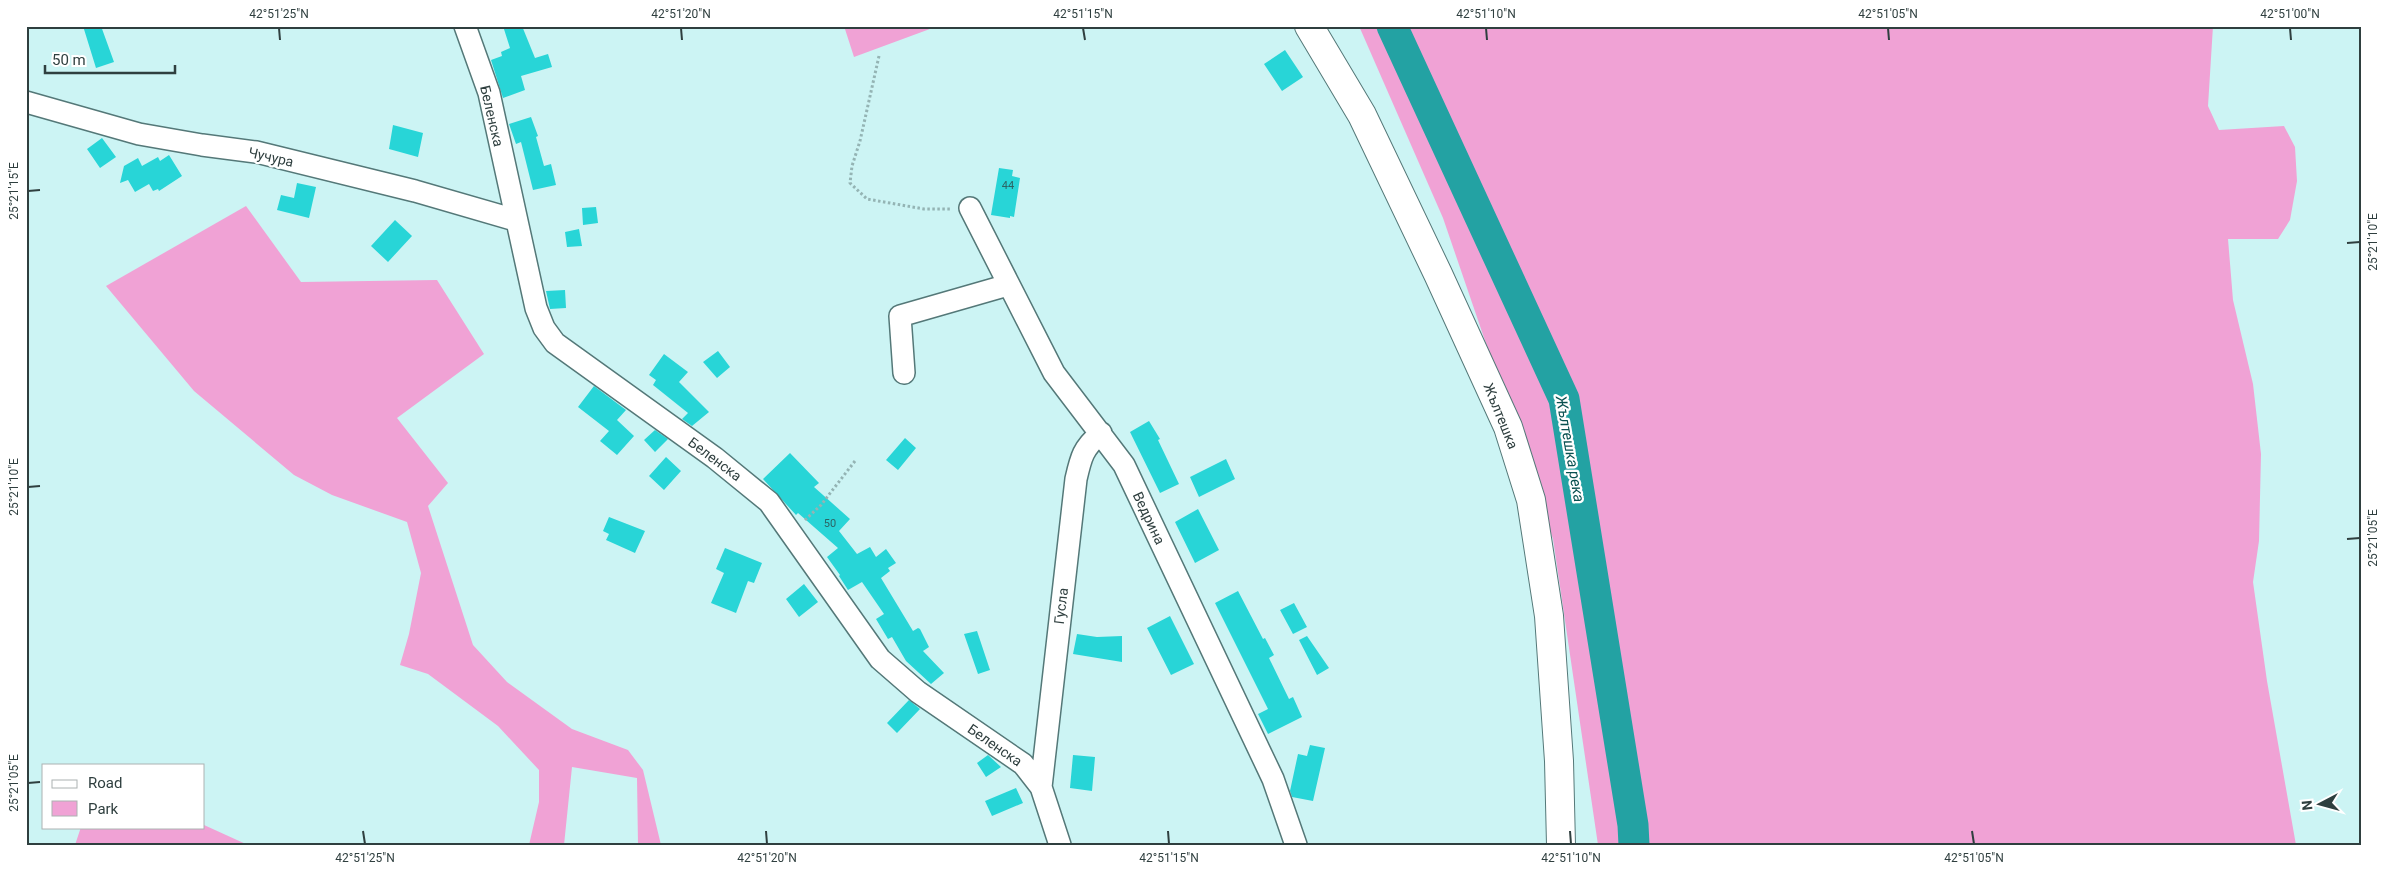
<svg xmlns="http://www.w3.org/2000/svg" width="2387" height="871" font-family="Roboto,sans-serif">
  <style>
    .green { fill: #f0a2d5 }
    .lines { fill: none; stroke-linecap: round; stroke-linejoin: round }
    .river { stroke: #23a2a3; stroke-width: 31 }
    .building { fill: #28d5d7 }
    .minor-casing { stroke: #547878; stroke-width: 24 }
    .major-casing { stroke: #547878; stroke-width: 30 }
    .path { stroke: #94b4b4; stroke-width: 3; stroke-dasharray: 2.5 2.5; stroke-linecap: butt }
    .minor { stroke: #fff; stroke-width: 21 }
    .major { stroke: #fff; stroke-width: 28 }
    .ticks { fill: none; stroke: #2f3f3f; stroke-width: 2 }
    .labels { text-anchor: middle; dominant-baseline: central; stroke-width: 4.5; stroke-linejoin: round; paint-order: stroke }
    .number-label { font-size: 11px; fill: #2d6465 }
    .street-label { font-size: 14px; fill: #2f3f3f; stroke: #fff }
    .water-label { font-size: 15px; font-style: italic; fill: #085050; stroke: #fff }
    .neatline { fill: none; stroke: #2f3f3f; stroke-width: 2 }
    .ticks-label { font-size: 12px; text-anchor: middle; fill: #2f3f3f }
  </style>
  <rect width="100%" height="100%" fill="#ccf4f4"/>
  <path class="green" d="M844,26h94l-84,31z
    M1359,26h854l-5,80 11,24 65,-4 11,21 2,34 -7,39 -12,19h-50l5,61 20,84 8,70 -2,87 -6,41 14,99 29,164h-698l-45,-306 -110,-321z
    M246,206l55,76 136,-2 47,74 -87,64 51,65 -20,23 45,139 34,37 65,47 56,21 15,20 18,75h-23l-1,-67 -65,-11 -8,78h-35l10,-43v-32l-41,-44 -70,-52 -28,-9 9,-31 12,-61 -14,-51 -75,-27 -38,-20 -100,-84 -88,-105z
    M204,825l44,20h-173l6,-18h123z"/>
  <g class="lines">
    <path class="river" d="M1392,26l172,373 69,426 1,20"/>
  </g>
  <path class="building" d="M83,26h18l13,36 -18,6z
    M503,26h19l13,32 13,-4 4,13 -31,9 4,14 -22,8 -12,-38 11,-4 -1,-4 9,-4z
    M1285,50l18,27 -21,14 -18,-27z
    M531,117l7,19 -2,1 8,29 7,-2 5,21 -23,5 -12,-48 -5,2 -7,-20z
    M393,125l30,8 -5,24 -29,-8z
    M102,138l14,19 -16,11 -13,-19z
    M169,155l13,21 -23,15 -1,-2 -5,2 -4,-7 -14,8 -7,-12 -8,3 4,-17 14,-8 4,8 16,-9 2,4z
    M999,168l14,2 -1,6 8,2 -6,39 -4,-1v2l-19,-3z
    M297,183l19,4 -7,31 -32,-8 4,-15 13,3z
    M596,207l2,16 -15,2 -1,-17z
    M395,220l17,16 -24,26 -17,-16z
    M579,229l3,17 -15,1 -2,-15z
    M565,290l1,18 -16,1 -4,-18z
    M718,351l12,16 -13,11 -14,-16z
    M664,354l24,18 -9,10 30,30 -17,14 -10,-7 6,-6 -35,-28 3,-5 -7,-5z
    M594,386l32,24 -9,10 17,16 -17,19 -17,-14 9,-10 -31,-24z
    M1149,421l11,18 -2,1 21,44 -19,9 -30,-61z
    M655,430l13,9 -13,13 -11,-12z
    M905,438l11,10 -18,22 -12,-10z
    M790,453l29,30 -5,4 36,32 -11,12 18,23 13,-7 6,10 10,-8 10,14 -8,5 2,3 -9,7 32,53 5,-3 2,1 9,18 -6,4 21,22 -13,11 -25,-23 -14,-24 -4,2 -12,-20 8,-5 -22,-32 -14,8 -9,-14 1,-1 -13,-18 11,-9 -40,-35 -2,2 -33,-36z
    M666,457l15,14 -17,19 -15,-14z
    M1226,459l9,20 -36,18 -9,-20z
    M1198,509l21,41 -24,13 -20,-41z
    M609,517l36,14 -10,22 -29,-13 3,-6 -6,-3z
    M725,548l37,15 -8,20 -6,-2 -12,32 -25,-10 13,-30 -8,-4z
    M804,584l14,18 -19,15 -13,-18z
    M1238,591l25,48 2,-1 9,17 -5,3 20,41 4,-2 9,20 -34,17 -10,-20 10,-5 -53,-106z
    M1294,603l13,24 -14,7 -13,-24z
    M1170,616l24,48 -23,11 -24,-47z
    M977,631l13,39 -12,4 -14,-40z
    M1077,634l20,3 25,-1v26l-49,-8z
    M1307,636l22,32 -12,7 -18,-35z
    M909,700l11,9 -23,24 -10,-10z
    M1310,745l15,3 -12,53 -21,-4 -2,-6 8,-37 9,2z
    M988,755l13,12 -15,10 -9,-14z
    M1073,755l22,2 -3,34 -22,-3z
    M1016,788l7,15 -31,13 -7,-15z"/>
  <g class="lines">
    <g class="minor-casing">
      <path id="minor" d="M465,26l24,67 47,215 8,20 11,15 160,115 54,44 111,157 38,33 105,72 18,23 19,58
        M26,102l113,32 63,11 54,7 159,39 100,29
        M970,208l84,165 70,92 149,314 23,66
        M904,373l-4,-57 108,-31
        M1041,787l35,-308c5,-22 7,-31 25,-46"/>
    </g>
    <g class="major-casing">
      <path id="major" d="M1309,26l53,89 76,159 70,153 23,73 18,116 10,145 2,84"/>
    </g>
    <path class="path" d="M879,56l-19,85 -8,25 -2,17 17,16 57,10h28
      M805,520l16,-15 34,-44"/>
    <use href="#minor" class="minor"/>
    <use href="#major" class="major"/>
  </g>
  <path class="ticks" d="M279,28l1,12M681,28l1,12M1083,28l2,12M1486,28l1,12M1888,28l1,12M2290,28l1,12M28,191l12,-1M2347,243l13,-1M28,487l12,-1M2347,539l13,-1M28,783l12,-1M363,831l2,13M766,831l1,13M1168,831l1,13M1570,831l1,13M1972,831l2,13"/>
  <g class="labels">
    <g class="number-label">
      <text x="1008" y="185">44</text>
      <text x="830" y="523">50</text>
    </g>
    <g class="street-label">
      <text transform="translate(492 116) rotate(77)">Беленска</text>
      <text transform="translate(271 157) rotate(13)">Чучура</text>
      <text transform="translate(1501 416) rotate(68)">Жълтешка</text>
      <text transform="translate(715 459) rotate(37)">Беленска</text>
      <text transform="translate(1149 518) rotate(65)">Ведрина</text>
      <text transform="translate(1061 606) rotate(-83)">Гусла</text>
      <text transform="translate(995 745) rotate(35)">Беленска</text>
    </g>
    <g class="water-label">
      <text transform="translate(1570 449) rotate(80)">Жълтешка река</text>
    </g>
  </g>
  <rect width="2387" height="871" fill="none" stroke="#ffffff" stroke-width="55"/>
  <rect x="42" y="764" width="162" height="65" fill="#ffffff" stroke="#acb2b2"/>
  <rect x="52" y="780" width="25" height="8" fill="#ffffff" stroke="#acb2b2"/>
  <text x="88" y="788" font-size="15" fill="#2f3f3f">Road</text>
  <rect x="52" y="801" width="25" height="15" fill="#f0a2d5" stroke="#acb2b2"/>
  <text x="88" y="814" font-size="15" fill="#2f3f3f">Park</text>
  <g transform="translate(2320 804) rotate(264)" stroke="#ffffff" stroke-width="4" paint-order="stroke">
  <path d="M0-4L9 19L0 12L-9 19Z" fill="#2f3f3f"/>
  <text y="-8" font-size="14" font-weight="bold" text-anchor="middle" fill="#2f3f3f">N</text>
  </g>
  <path d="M45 65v8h130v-8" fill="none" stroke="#2f3f3f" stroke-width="2.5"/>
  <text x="52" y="65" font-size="15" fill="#2f3f3f" stroke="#ffffff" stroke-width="4" paint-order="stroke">50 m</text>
  <rect x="28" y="28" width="2332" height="816" class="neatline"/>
  <g class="ticks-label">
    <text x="279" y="18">42°51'25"N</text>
    <text x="681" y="18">42°51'20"N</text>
    <text x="1083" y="18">42°51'15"N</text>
    <text x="1486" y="18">42°51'10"N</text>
    <text x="1888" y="18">42°51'05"N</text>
    <text x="2290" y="18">42°51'00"N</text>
    <text transform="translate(14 191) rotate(-90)" y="4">25°21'15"E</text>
    <text transform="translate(2373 242) rotate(-90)" y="4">25°21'10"E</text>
    <text transform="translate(14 487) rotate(-90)" y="4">25°21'10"E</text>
    <text transform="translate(2373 538) rotate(-90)" y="4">25°21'05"E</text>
    <text transform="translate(14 783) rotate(-90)" y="4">25°21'05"E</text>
    <text x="365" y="862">42°51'25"N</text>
    <text x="767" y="862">42°51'20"N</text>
    <text x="1169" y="862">42°51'15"N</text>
    <text x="1571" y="862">42°51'10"N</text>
    <text x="1974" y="862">42°51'05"N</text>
  </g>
</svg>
